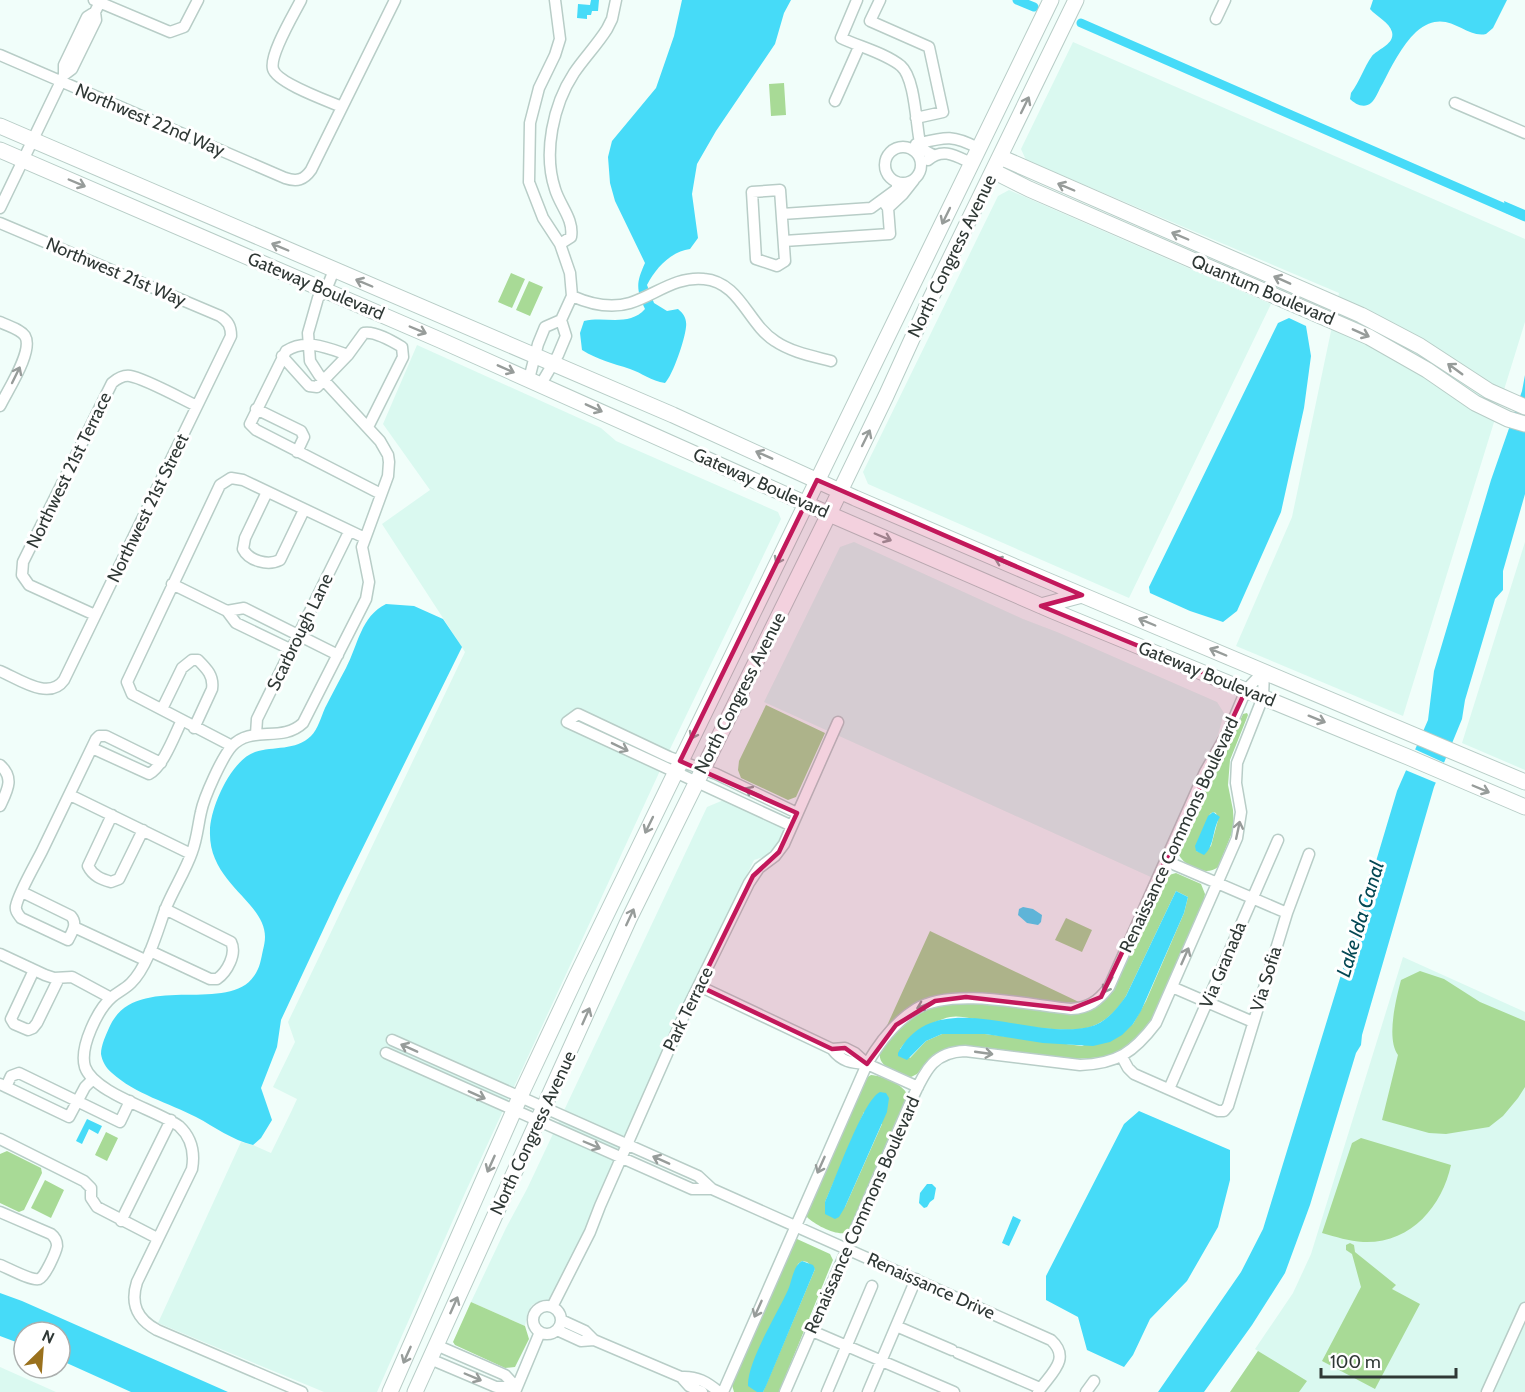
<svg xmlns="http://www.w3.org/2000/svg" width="1525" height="1392" font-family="Cabin,sans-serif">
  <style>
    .built { fill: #daf9f0 }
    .green { fill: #a8da96; fill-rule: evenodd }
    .water { fill: #46dbf8 }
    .pier { fill: #f1fefa }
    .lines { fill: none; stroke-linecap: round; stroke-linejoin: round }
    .canal { stroke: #46dbf8; stroke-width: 9 }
    .street-casing { stroke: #b8cdc7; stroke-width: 13 }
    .secondary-casing { stroke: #b8cdc7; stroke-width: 17 }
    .street { stroke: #fff; stroke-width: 10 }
    .secondary { stroke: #fff; stroke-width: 15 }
    .oneway { stroke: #979c9a }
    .marked { fill: #c2185b; fill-opacity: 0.2; stroke: #c2185b; stroke-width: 4.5; stroke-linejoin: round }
    .labels { text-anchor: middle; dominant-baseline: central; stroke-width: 6; stroke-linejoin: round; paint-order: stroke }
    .street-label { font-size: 18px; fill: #2f3835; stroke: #fff }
    .water-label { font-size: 20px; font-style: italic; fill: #044854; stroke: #fff }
  </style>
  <rect width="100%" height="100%" fill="#f1fefa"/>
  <path class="built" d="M1073,42l452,197v83l-122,394 -167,-70 56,-129 47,-224 -313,-133 -5,-11z
    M1009,190l262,114 -142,294 -261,-114 -5,-12 135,-276z
    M417,345l184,83 15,13 162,71 3,7 -111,230 -205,444 -88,199h-53l-166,-69 83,-181 12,3 18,8 21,-43 5,-11 -24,-12 22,-45 -7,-20 177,-370 -83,-128 48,-34 -47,-66z
    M854,542l169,77 34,13 160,70 7,11 -6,22 -65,143 -389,-176 76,-155z
    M1525,542v228l-63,-27z
    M726,799l61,28 -9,19 -12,10 -12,4 -98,207 -59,132 -10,29 -36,72 -11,1 -8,4 -4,7 -3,14 -54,-24 35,-74 21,-39 180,-382z
    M1403,957l122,55v380h-295l28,-41 -3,-2 38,-56 18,-39z
    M0,1367l56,25h-56z"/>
  <path class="green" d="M784,83l2,32 -15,1 -2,-32z
    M511,273l14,6 -13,29 -14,-6z
    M529,281l14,6 -13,29 -14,-6z
    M766,705l59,28 -29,64 -8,3 -47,-22 -3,-8 1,-9z
    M1247,713l1,2 -18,45 -2,25 5,25 1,18 -16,39c-13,11 -39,-3 -41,-18l35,-78 16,-23 15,-34zM1213,812l3,1 2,7 -7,26 -8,7 -7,-2 14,-37z
    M1176,873l25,11 4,10 -1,6 -55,125 -7,9 -18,15 -17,8 -33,2 -102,-13h-18l-21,9 -16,19 -6,3c-12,-3 -37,-11 -30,-27 11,-14 23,-30 40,-38 36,-18 113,-2 155,2l10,-2 14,-7 15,-17 48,-107 6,-6zM1176,891l12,6 -4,16 -38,88 -13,23 -51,22 -97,-12h-43l-16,7 -16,17 -10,-9c11,-15 32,-28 50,-32 10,-2 22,2 32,3 28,3 87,16 111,6 15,-6 25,-17 33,-30z
    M1066,918l26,12 -10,22 -27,-12z
    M930,931l151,72c-46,0 -119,-20 -160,-2 -14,7 -25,18 -36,29z
    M1420,971l24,8 36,23 45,19v66l-7,11 -15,18 -14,11 -43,7 -17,-1 -47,-13 16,-65c-12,-16 -2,-56 3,-75z
    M871,1075c12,1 35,10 37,22l-58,133 -4,5 -1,-2c-10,2 -30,-8 -38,-16l-1,1 -1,-3 61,-137zM864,1112l18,12 -37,83 -20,7v-12z
    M106,1132l12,6 -11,23 -12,-6z
    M1361,1138l90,27c-9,42 -41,79 -88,77 -14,-1 -27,-5 -41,-9l30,-90z
    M7,1151l34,17 1,5 -18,37 -5,2 -19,-9v-49z
    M45,1180l19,10 -13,28 -20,-10z
    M797,1239l33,15 3,6 -54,132h-16l52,-123 -8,-7 -5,-1 -4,3 -41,128h1h-24l-2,-7 63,-145z
    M1350,1243l4,2 1,7 41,33 -4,4 28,15 -45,85 -53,-28 39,-74 -9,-33 -6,-4v-5z
    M471,1302l54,24 4,13 -14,28 -10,1 -50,-23 -2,-3z
    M1258,1351l49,30 -8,11h-69z"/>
  <path class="water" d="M591,0h8l-1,11h-6l-1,4h-4v4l-10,-1 1,-14 12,1z
    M682,0h109l-7,13 -9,31 -59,87 -19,33 -5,30 6,44 -8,11c-20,3 -34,19 -43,36l7,18 13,8 11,-2c6,5 9,10 8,18 -1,12 -13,48 -21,56 -14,-2 -23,-10 -35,-14 -18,-6 -32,-9 -48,-19l-2,-17 4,-12c21,-5 45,6 61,-12 -9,-20 -9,-26 0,-46l-30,-62 -5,-18 -2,-26 4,-16 44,-53 18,-52z
    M1373,0h134l-14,28 -7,6c-22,5 -39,-29 -70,-2 -14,13 -25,35 -33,51 -4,6 -7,16 -12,20 -7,6 -16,1 -21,-4l1,-6c9,-12 13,-26 21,-37 6,-7 23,-12 20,-24 -2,-9 -16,-16 -22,-23z
    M1504,201l21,9v11l-19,-8z
    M1289,318l17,8 5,30 -7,52 -23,104 -44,99 -14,11 -33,-11 -40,-18 -1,-6 129,-264z
    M1525,375v119l-22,77v19l-8,9 -30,101 -3,19 -28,68 -72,248 -1,10 -5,8 -46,152 -25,68 -33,52 -48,67h-46l83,-120 22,-43 105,-342c-1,-8 0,-13 6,-19l23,-77 31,-71 6,-49 57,-191 31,-89z
    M386,604l28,2 29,13 19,28 -123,249 -58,124 -4,27 -16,41 11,32 -11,18 -8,7c-21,-5 -38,-18 -57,-28 -27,-14 -61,-23 -84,-44 -6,-5 -10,-12 -11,-19 0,-9 5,-19 8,-26 25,-59 118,-12 145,-52 6,-8 7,-17 9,-26 1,-4 2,-9 2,-13 0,-36 -57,-54 -55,-106 0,-23 21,-71 45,-79 18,-6 41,-1 56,-16 7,-7 10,-19 14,-28 7,-14 14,-27 21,-40 12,-23 15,-52 40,-64z
    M1213,812l7,5c-8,12 -5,29 -16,38l-8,-4 -1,-5 13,-30z
    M1176,891l12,6 -4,16 -43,98 -8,13 -11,11 -12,7 -17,4 -50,-3 -58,-9h-43l-16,7 -19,19 -9,-4v-3c37,-70 130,-12 191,-26 17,-4 28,-18 37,-31z
    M1023,907l10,2 9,6 -1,7 -3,3 -11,-2 -9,-8 1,-6z
    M880,1092l6,1 3,5 -2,14 -42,95 -6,10 -4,2 -10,-5v-12c10,-21 38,-102 55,-110z
    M1139,1111l91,39v30l-12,47 -31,54 -37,38 -17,36 -9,12 -37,-17 -9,-33 -32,-17v-24l78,-152z
    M87,1119l15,7 -4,8 -9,-5 -7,15 -6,-3z
    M927,1184h5l4,4 -2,11 -4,3 -3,5 -3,1 -5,-5 1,-10z
    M1013,1216l8,4 -12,26 -7,-3z
    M802,1261l11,4 2,4 -49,117 -3,6h-6l-9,-6c-1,-24 29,-72 40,-96 4,-9 5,-24 14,-29z
    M0,1293l22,8 206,91h-97l-71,-32v-28h-36v13l-24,-9z"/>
  <path class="pier" d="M1412,748l35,16 -8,20 -36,-15z"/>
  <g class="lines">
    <path class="canal" d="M1017,0l17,7
      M1081,23l444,194"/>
    <g class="street-casing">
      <path id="street" d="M94,0l76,32 14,-5 14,-27
        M301,0c-7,14 -32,55 -28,69 4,14 55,32 69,38
        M555,0l5,39 -5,16 -16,33 -9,35 -1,59 14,36 17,26
        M857,0l-16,38c19,9 44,15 60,28 14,12 15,58 19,77l4,7 9,5
        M880,0l-10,21 59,26 14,65 -27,6
        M1216,19l9,-19
        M0,55l285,123c12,4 19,2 26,-8l84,-170
        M64,75l8,-6 24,-49 -1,-8
        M835,101l24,-54
        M1455,103l70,30
        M916,144c29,-7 36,-10 62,4
        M885 165a18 18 0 1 1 36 0a18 18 0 1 1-36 0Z
        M928,160c15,-13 28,-4 43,3
        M780,190l5,71 -8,5 -21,-7 -4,-67z
        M0,208l64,-133v-10l23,-48 8,-5 6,-12
        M888,208l15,-14 11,-14
        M782,214l89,-6 26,-19v-7
        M0,223l220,93c8,5 11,10 11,20l-167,344c-15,21 -45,-1 -64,-9
        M784,241l106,-7 -2,-26 -5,-7
        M572,296c18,8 38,13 58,7 25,-8 46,-27 74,-24 36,3 44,45 71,62 16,11 37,15 56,20
        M0,322c8,4 20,7 25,14 9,15 -18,55 -25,70
        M348,355c-20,-7 -42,-17 -62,-4l-36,73 6,6 125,64
        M282,356l27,30 8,1 31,-32 16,-22c11,-2 28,8 38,14l1,10 -35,70
        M529,379l9,-35 7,-17 16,-7
        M541,384l17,-29 8,-19 -5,-16 11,-24 -2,-23 -10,-29 11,-7c3,-18 -11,-31 -16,-48 -12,-36 -2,-84 19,-116 10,-15 23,-28 33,-44l5,-10 4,-19
        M256,409l45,22 3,6 -7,15
        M267,492l-22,46 -2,11c6,12 25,17 37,11l24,-50
        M172,584l55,27 9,12 56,27
        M227,611l17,-3 94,47
        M95,615l-66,-30 -7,-10 1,-13 89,-179c6,-5 11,-8 18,-7 14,2 52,23 67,30
        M162,709l20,-41 10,-8h6c9,9 16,16 14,29l-18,39
        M256,734l1,-15 92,-187
        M232,746l-100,-52 -5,-12 93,-197 11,-7 12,2 122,58
        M92,748l57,26c14,-7 26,-40 33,-54
        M0,765c15,13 7,26 0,41
        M70,795l121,59
        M112,815l-24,51c5,10 13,13 23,16l8,-3 24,-49
        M792,826l-225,-104 11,-8 91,43 47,17 81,39
        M1166,861l121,52
        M22,892l49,24c7,8 1,16 -3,24l-47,-22c-3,-4 -6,-7 -5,-12 3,-14 19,-41 26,-55 18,-37 36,-74 54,-112l3,-3h7l55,27
        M74,927l71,33
        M150,951l60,28h7c10,-7 20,-25 14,-37l-66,-33
        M0,954l45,21 9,3 18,-1 39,21
        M34,970l-23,49 3,5 14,6 5,-2 4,-5 22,-45
        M699,986l133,63c10,13 19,14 35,15
        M1172,987l81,35
        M392,1040l306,136 14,13 339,151c21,19 -1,34 -13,52
        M832,1049l13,-1 10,5 12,11 51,23
        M386,1053l306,136h20
        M1122,1057l6,11 6,6 84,37h6l4,-5 59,-193 22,-59
        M0,1084l69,33 16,-30 7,-7
        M6,1087l5,-11 8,-3 101,49 10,-21
        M1169,1089l109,-249
        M0,1139l84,42 7,7v10l6,9 60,31
        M0,1212l51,22c4,3 6,7 6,12 -1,6 -12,31 -18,33 -8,2 -31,-11 -39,-14
        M121,1221l50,-101
        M533 1320a14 14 0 1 1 28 0a14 14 0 1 1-28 0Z
        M552,1307l38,-75 10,-26 85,-193 64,-130 10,-15 16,-12 9,-12 54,-122
        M561,1320l24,11 9,9 87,37 8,9 13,6
        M896,1326l56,24
        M557,1330l24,11 13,-1
        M812,1331l142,61
        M436,1345l69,30 11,12
        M958,1353l82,35
        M430,1359l66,28h20
        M681,1377c16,-1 26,5 38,15
        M302,1392l-145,-62c-20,-11 -27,-26 -20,-48l55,-113c3,-17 0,-31 -13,-43 -23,-16 -85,-33 -94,-59 -6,-20 13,-58 27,-70 6,-5 13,-8 19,-14 17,-17 26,-51 34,-73 8,-20 20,-38 27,-58 5,-13 6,-27 9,-40 3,-15 21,-55 31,-66 19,-21 50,-3 71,-23l63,-124 3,-17 -7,-35 26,-71 1,-14 -1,-7 -8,-14 -61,-66 -9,-14 -2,-28 10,-35 8,-8 8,-20
        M515,1392l25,-60
        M723,1392l144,-328c12,-21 28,-42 49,-55 36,-22 113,-4 155,0 18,-1 27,-8 38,-22l96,-215 24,-42 17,-40 18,-19
        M785,1392l127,-293c13,-27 20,-47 53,-48l115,14c37,-1 54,-13 76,-42l81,-185 4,-26 -5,-29 1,-20 26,-66 1,-26
        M827,1392l45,-106
        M868,1392l48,-113
        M1086,1392l8,-11
        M1487,1392l38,-84"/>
    </g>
    <g class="secondary-casing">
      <path id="secondary" d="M0,126l673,289 182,83 177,76 493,208
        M0,150l440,190 389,174 224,97 355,146 117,50
        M1000,157l361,158 59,31 69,45 36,16
        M993,171l36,18 340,148 58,33 48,33 33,16 17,5
        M1041,606l41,-11
        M390,1392l133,-302 54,-115 474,-975
        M415,1392l214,-473 200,-405 57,-118 41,-90 149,-306"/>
    </g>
    <use href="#street" class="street"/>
    <use href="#secondary" class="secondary"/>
  </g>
  <defs><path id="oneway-shaft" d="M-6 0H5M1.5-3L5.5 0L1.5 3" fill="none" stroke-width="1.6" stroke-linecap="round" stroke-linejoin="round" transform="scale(1.5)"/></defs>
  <g class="oneway">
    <use href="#oneway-shaft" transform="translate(1025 105) rotate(-64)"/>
    <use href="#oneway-shaft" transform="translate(77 183) rotate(23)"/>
    <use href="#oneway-shaft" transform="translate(1066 187) rotate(-157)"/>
    <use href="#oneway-shaft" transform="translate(946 216) rotate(116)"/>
    <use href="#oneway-shaft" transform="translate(1180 236) rotate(-157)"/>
    <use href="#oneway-shaft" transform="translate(280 247) rotate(-157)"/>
    <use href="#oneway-shaft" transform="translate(1282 280) rotate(-156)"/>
    <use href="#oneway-shaft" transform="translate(364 283) rotate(-157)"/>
    <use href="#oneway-shaft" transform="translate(418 330) rotate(23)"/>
    <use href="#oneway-shaft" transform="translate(1361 333) rotate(24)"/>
    <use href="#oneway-shaft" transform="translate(506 369) rotate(24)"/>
    <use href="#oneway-shaft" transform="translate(1455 369) rotate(-144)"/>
    <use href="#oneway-shaft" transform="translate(16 375) rotate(-64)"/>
    <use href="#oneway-shaft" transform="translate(594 408) rotate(24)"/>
    <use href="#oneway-shaft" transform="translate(866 438) rotate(-64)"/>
    <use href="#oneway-shaft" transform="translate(764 455) rotate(-156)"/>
    <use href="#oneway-shaft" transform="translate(883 537) rotate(23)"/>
    <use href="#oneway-shaft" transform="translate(780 556) rotate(116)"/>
    <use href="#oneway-shaft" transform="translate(1003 562) rotate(-157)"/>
    <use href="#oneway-shaft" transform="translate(1147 622) rotate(-157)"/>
    <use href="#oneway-shaft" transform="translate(1218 652) rotate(-157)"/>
    <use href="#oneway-shaft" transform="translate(1317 719) rotate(22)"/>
    <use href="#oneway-shaft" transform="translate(695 731) rotate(116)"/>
    <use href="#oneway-shaft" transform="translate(620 747) rotate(26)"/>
    <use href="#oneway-shaft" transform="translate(1481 789) rotate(23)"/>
    <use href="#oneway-shaft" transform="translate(753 792) rotate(-154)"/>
    <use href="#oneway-shaft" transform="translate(649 825) rotate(116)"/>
    <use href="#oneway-shaft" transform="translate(1238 830) rotate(-78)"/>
    <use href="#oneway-shaft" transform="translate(630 917) rotate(-65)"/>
    <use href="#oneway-shaft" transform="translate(1185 956) rotate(-66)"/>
    <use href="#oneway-shaft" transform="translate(1108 985) rotate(120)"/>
    <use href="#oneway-shaft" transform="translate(925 1005) rotate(157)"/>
    <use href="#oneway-shaft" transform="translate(586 1016) rotate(-66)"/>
    <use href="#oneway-shaft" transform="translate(409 1048) rotate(-156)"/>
    <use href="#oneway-shaft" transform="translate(984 1053) rotate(8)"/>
    <use href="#oneway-shaft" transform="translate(477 1095) rotate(24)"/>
    <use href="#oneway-shaft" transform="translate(592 1145) rotate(23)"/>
    <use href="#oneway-shaft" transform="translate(661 1160) rotate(-156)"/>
    <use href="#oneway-shaft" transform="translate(491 1164) rotate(114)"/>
    <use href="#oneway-shaft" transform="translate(821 1165) rotate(114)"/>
    <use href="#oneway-shaft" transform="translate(454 1305) rotate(-66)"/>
    <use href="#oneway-shaft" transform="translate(758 1309) rotate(114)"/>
    <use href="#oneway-shaft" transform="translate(407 1355) rotate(114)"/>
    <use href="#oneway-shaft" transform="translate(473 1377) rotate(23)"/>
  </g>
  <path class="marked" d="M817,480l265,115 -41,11 205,84 -145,307 -30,12 -105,-12 -31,4 -39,24 -29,39 -22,-16 -13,1 -133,-63 54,-110 26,-24 18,-39 -117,-52z"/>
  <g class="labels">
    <g class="street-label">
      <text transform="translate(150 120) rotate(23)">Northwest 22nd Way</text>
      <text transform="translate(952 256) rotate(-64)">North Congress Avenue</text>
      <text transform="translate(116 272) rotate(23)">Northwest 21st Way</text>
      <text transform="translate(316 286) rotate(23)">Gateway Boulevard</text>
      <text transform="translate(1263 290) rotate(23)">Quantum Boulevard</text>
      <text transform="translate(69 470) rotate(-64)">Northwest 21st Terrace</text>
      <text transform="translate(761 483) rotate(24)">Gateway Boulevard</text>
      <text transform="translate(148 508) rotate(-64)">Northwest 21st Street</text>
      <text transform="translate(300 632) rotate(-64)">Scarbrough Lane</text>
      <text transform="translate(1207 674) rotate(22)">Gateway Boulevard</text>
      <text transform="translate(740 693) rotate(-63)">North Congress Avenue</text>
      <text transform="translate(1179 835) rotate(-65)">Renaissance Commons Boulevard</text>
      <text transform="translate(1223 965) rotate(-67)">Via Granada</text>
      <text transform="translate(1266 979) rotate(-73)">Via Sofia</text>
      <text transform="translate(688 1009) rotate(-64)">Park Terrace</text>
      <text transform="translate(533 1133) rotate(-65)">North Congress Avenue</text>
      <text transform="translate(862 1215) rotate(-66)">Renaissance Commons Boulevard</text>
      <text transform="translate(931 1286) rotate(24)">Renaissance Drive</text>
    </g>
    <g class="water-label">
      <text transform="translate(1360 919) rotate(-73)">Lake Ida Canal</text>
    </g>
  </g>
  <g transform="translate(42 1350) rotate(25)"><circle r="28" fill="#ffffff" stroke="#acafae" stroke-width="1.5"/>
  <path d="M0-4.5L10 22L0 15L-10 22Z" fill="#9a711d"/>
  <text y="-9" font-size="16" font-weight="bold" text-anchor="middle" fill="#2f3835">N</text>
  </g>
  <path d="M1321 1368v9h135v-9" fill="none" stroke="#2f3835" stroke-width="3"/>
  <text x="1330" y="1368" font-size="18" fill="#2f3835" stroke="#ffffff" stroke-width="4.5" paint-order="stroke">100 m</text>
</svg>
